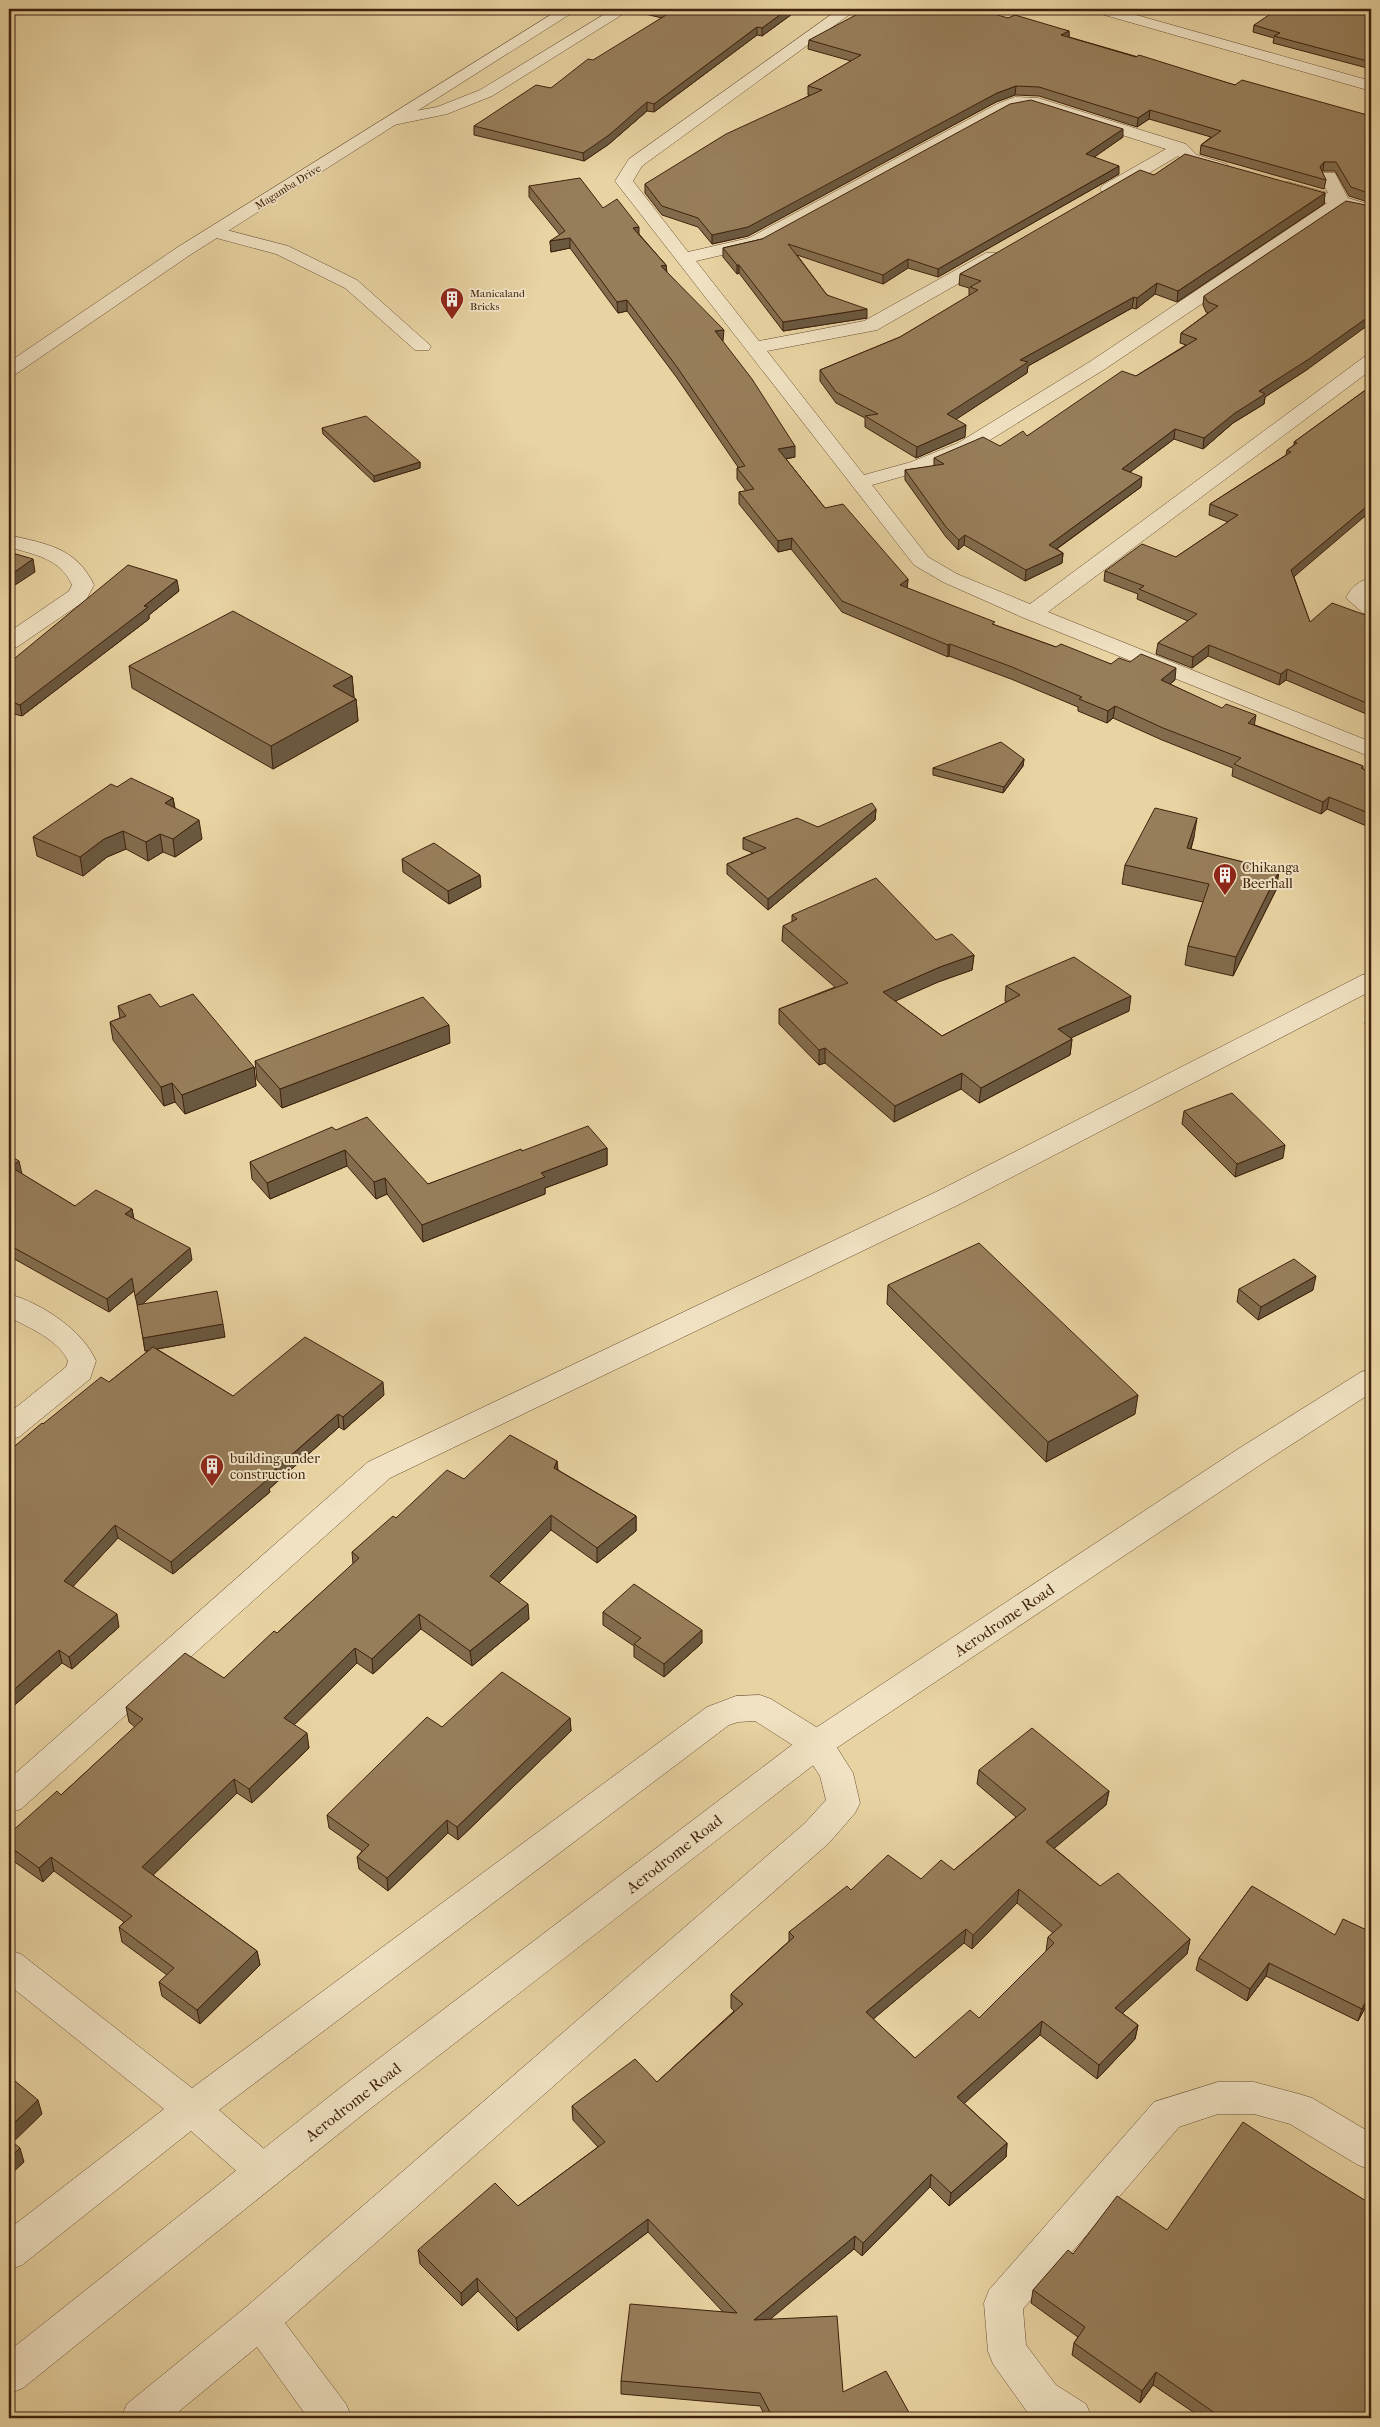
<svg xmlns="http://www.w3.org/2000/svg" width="1380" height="2427" font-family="'IM FELL French Canon',serif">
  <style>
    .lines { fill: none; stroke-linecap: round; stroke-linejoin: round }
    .minor-casing { stroke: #694e32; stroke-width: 1 }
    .tertiary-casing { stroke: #694e32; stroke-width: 1 }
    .minor { fill: #f0e2c3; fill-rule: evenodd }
    .tertiary { fill: #f0e2c3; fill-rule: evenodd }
    .wall { fill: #826c4d; stroke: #3f210c; fill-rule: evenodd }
    .shaded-wall { fill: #6a583f; stroke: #3f210c }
    .building { fill: #977e5a; stroke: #3f210c; fill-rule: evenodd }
    .labels { text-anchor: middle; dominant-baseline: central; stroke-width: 4; stroke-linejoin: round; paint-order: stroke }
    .far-street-label { font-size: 11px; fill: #3f210c; stroke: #f0e2c3 }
    .far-poi-label { font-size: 11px; fill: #3f210c; stroke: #f0e2c3; text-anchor: start }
    .poi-label { font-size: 14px; fill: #3f210c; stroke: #f0e2c3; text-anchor: start }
    .near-street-label { font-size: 16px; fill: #3f210c; stroke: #f0e2c3 }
  </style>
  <rect width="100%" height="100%" fill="#e8d3a2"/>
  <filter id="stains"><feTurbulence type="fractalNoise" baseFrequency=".004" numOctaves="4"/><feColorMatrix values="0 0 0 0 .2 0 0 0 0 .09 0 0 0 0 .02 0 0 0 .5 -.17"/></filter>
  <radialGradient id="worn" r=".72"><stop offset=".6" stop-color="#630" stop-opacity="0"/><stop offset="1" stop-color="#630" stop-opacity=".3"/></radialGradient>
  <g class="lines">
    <g class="minor-casing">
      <path id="minor" d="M613,9h18l-139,87 -45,18 -53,11 -6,-1 -2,-4 2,-4 49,-9 43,-17z
        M839,9h18l-215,157 -9,15 55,71 61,-14 248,-134 18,-7 23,1 148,46 11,11 30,9 3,4 -3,4 -6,1 -36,-10 -7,-7 -63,37h-12l-3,-4 3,-4 63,-36 -135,-43 -13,1 -257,139 -65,15 63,80 105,-20 122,-68h12l3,4 -3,4 -121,69 -110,21 97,124 47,-13 47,-19 133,-82 236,-158 -45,-12 -3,-4 3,-4 6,-1 40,11 -8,-16 3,-4h12l13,25 23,7v10l-27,-7 -239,161 -133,82 -47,19 -53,15 56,72 29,17 73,30 334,-247 7,-2v15l-323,242 323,130v15l-347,-139 -81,-36 -29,-17 -296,-380 -3,-4 14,-22z
        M1091,9h24l256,72v10l-277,-79z
        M215,227l73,19 69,34 74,66 -2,4h-14l-70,-62 -69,-34 -67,-18 -3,-4 3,-4z
        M9,535c37,9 67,12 85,50l-8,15 -69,47 -8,2v-17l60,-41 3,-6c-12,-27 -37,-30 -63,-38z
        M1371,578v16l-3,2 3,2v16l-8,-1 -17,-15c5,-11 14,-18 25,-20z
        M1371,973v18l-413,214 -568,273 -369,331 -12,4v-34l359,-317 570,-271 424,-216z
        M9,1294c32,9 74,36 87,67l-6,18 -71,58 -10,3v-27l57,-46 2,-6c-9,-21 -40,-34 -59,-44z
        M760,1695l11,4 58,36 24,38 7,30 -5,10 -26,30 -544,480 61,81 6,14h-44l-51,-71 -86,71h-50l6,-14 119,-97 559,-484 21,-23 -6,-24 -15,-23 -50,-32 -17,1 -9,3 -510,385 58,50 6,12 -6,12 -13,5 -13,-5 -60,-53 -169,134 -13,5v-41l155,-120 -155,-124v-35l12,4 171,134 515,-381 29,-11z
        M1218,2082h36l45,12 13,4 59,35v37l-13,-5 -68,-41 -36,-10h-36l-39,13 -156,182 3,36 30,40 30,19 6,14h-55l-9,-5 -35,-49 -5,-13 -4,-48 5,-13 165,-188z"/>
    </g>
    <g class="tertiary-casing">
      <path id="tertiary" d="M560,9h18l-388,246 -174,119 -7,2v-14l169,-115z
        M1371,1369v24l-111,72 -431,288 -463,359 -343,276 -14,6v-43l331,-263 465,-353 433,-286 123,-77z"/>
    </g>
    <use href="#minor" class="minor"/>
    <use href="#tertiary" class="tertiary"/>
  </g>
  <path class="wall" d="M645,9h154l-37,27 -5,-1 -103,77 -7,-1 -38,33 -25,17 -110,-26v-9l77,-38 111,-70 -17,-4z
    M1371,9v60l-98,-26 1,-5 -21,-6 1,-7z
    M1008,18l61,13v6l166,48 136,31v87l-22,-7 -14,-25h-12l-1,1 4,8 -2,9 -124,-35 1,-9 10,-8 -62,-18 -12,8 -98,-31 -24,-1 -19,7 -248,134 -36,8 -14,-17 -36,-12 -17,-22v-9l165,-89h-2v-9l43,-25 -43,-12 1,-9z
    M1123,137l-29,20 25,17 -181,103 -30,-9 -25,16 -86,-29 30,40 40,23 -84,13 -44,-58 -2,1 -14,-17v-9l39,-9z
    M1154,175l171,18 -1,11 -147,98 -22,-8 -19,15 -4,-1 -104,58 -1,7 -71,46 9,18 -49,21 -51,-31v-9l-29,-15 -16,-22v-11l80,-33 69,-41v-8l-10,-3 1,-11z
    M529,186l74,22 36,26 27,31 1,7 56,69h-1l73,116 -9,2 39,49 83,71 -1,9 88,37 61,22 55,17 64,16 -5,4 85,41 108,41v3l8,4v55l-44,-19 -6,5 -89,-38 1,-8 -71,-28 -49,-22 -6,5 -29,-12v-4l-67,-28 -62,-23 -1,1 -106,-45 -51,-63 -13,3 -39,-48v-12l7,-1 -9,-12v-11l1,-1 -61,-89 -50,-67 -9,2 -48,-65 -19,4 -1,-11 10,-6 -31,-38z
    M1204,296l104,73 -43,28 -1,7 -31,19 -30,26 -29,-10 -44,33 11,15 -84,62 6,4 -1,10 -37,18 -61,-36 -6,5 -12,-13 -41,-57v-10l29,-4v-8l66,-12 27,-10 109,-60 50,-31 -6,-2 1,-10 27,-20 -2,-1 -3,-7z
    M1371,386l-77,191 16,45 61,-5v99l-85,-36 -7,5 -71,-29 -16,12 -36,-14 2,-11 30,-22 -51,-22 1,-5 -34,-13 1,-10 71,-14 52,-35 -19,-7 1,-11 76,-49 1,-5 7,-5v-3z
    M322,428l98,34v6l-46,14 -51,-48z
    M179,591l-30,24v4l-127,97 -8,-2 -5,4v-55z
    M129,666l223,10 2,22 2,1 2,22 -85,48 -141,-81z
    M1024,759l-1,7 -20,27 -70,-18v-7z
    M117,787l56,11 2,10 27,31 -27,18 -12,-5 -15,9 -22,-12 -19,8 -24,19 -46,-20 -4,-19z
    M876,809l-1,11 -107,90 -41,-36v-10l26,-11 -10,-4v-11l75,-11z
    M1194,837l-3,12 88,22 -3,19 -43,86 -48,-11 3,-19 15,-44 -81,-18 3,-19z
    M402,859l79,28 -32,17 -46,-32z
    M792,915l144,25 38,15 -2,15 -34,12 -43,19 47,35 65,-34 -2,-1 1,-15 123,25 -59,27 2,1 -2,16 -91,48 -18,-14 -67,33 -69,-59 -6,2 -40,-41v-15l56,-22 -53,-46 1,-15 9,-4z
    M1371,1003v24l-6,-3 4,-19z
    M118,1006l42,1 94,60 2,19 -71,28 -10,-12 -11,4 -51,-66 -3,-18 10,-4z
    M450,1043l-168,65 -25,-28 -2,-19z
    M1184,1111l99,47 -48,19 -53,-53z
    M336,1130l92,54 94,-33 85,-3v17l-62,23v6l-122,48 -36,-48 -11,5 -29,-33 -77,33 -18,-20 -2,-17z
    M9,1155l13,19 53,32 57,3 2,10 58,41 -50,44 83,33 -68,12 76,47 151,-1 -40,35 -5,-3 -70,62 1,3 -97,82 -55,-36 -45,48 46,41 -47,42 -10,-6 -53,47v-259l34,-27 66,-42 39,-31h-3l-10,-61 -26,22 -100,-56z
    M888,1285l247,129 -89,48 -159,-158z
    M1239,1289l74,1 -55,30 -21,-18z
    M557,1461l1,9 78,46v15l-39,32 -46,-33 -52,53 30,36 -57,47 -51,-37 -48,45 -16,-11 -63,62 15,23 -57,55 -15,-10 -84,82 104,76 3,14 -60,59 -38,-28 -3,-14 8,-7 -45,-33 -3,-15 5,-5 -70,-51 -11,11 -34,-24v-24l52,-39 74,-68 -6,-5 -3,-15 98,-29 53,-45 76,-69 -1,-12 44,-34 68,-39z
    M603,1612l99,31 -38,34 -30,-20v-11l-31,-21z
    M570,1718l1,13 -113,109 -10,-7 -60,58 -29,-22 -2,-12 5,-6 -33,-23 -2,-13 115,-88z
    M979,1770l130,21 -3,14 -52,43 46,38 90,53 -3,15 -65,59 16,12 -3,14 -38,40 -57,-44 -76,68 43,40 -1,14 -57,49 -19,-19 -68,69 -8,-7 -84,70 73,73 69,26h-146l-6,-12 -139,-12v-13l102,-69 -75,-80 -130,99 -40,-40 -16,15 -42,-42 -2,-14 100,-44 80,-59 -25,-27 -1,-14 85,-24 77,-71 -3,-3v-14l58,-53v-9l62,-42 70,-11 33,-9 62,-53 -39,-33zM1017,1903l36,30 -5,4 -2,14 -67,67 -64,40 -42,-39 91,-76 8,6z
    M1252,1886l119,111 -13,24 -92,-45 -19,25 -51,-31 3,-12z
    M1073,2254l298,164h-169l-49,-33 -13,18 -68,-48 2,-12 4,-6 -47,-34 2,-13z"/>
  <path class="shaded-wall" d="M788,9h11l-37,27v-8z
    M757,27v8l-103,77v-8z
    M1069,31v9l-8,-5z
    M1016,86l-1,9 -19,7 -248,134 -36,8v-9l285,-142z
    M647,102v9l-38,33 -25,17 -1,-8z
    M1150,110l-1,9 -12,8 1,-9z
    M1123,129v8l-37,26v-9z
    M1324,162l-1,9 -5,5 2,-9z
    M1119,166v8l-181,103v-8z
    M1325,193l-1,11 -147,98 1,-11z
    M639,227v11l-6,-10z
    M570,238v10l-19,4 -1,-11z
    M908,259v9l-25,16v-9z
    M666,265l1,11 -6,-10z
    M737,265h2v8l-2,1z
    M1157,283l-2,11 -19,15 1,-11z
    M1134,297l-2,11 -104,58 -1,7 -81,53 1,-12 73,-54z
    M627,300v11l-9,2 -1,-11z
    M867,309v9l-84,13v-9z
    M1371,315v8l-63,46 -43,28 -1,7 -31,19 -30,26 1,-11 55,-47z
    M724,330l-1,11 -8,1v-11z
    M966,425l-1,12 -49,21 1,-11z
    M1175,429l-1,10 -53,40 1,-10z
    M795,446v11l-17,3v-11z
    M420,462v6l-46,14v-6z
    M1142,477l-1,10 -93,68 1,-10z
    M1371,503v8l-82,70 2,-11z
    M965,535l-1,10 -6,5 1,-10z
    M792,538l-1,11 -13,3v-11z
    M1063,553l-1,10 -37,18 1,-11z
    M33,559l2,13 -26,17v-13z
    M908,579l-1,12 -7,-6z
    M177,580l2,11 -30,24v4l-127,97 -2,-11z
    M950,644l-1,12 -1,1v-12z
    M1209,645l-1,11 -16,12 1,-11z
    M1176,668l-1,12 -16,12 2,-12z
    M1287,669l-1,11 -7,5 2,-11z
    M352,676l2,22 -21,-12z
    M356,699l2,22 -85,48 -2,-23z
    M12,702l2,12 -5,4v-13z
    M1115,706l-2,12 -6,5 1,-12z
    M1256,715l-2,12 -6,-4z
    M1024,759l-1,7 -20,27 1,-6z
    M1329,797l-2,12 -6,5 2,-12z
    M173,798l3,18 -11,-13z
    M876,809l-1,11 -107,90v-11z
    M1197,818l-3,19 -9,30 2,-19z
    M199,820l3,19 -27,18 -2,-18z
    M123,831l3,18 -19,8 -24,19 -3,-19 24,-18z
    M160,834l3,18 -15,9 -2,-19z
    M1279,871l-3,19 -43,86 3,-19z
    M480,875l1,12 -32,17 -1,-13z
    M974,955l-2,15 -34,12 -56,25 1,-15 57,-25z
    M1131,996l-2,15 -73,34 2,-16z
    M449,1025l1,18 -168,65 -2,-19z
    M1072,1039l-2,16 -91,48 2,-15z
    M825,1048v15l-6,2v-15z
    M254,1067l2,19 -71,28 -3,-19z
    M962,1073l-1,16 -67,33 1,-16z
    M172,1083l3,19 -11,4 -3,-19z
    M1285,1145l-2,13 -48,19 2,-13z
    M607,1148v17l-62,23v6l-122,48 -1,-17 119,-52z
    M345,1150l2,16 -77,33 -3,-16z
    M19,1161l3,13 -11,-7z
    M385,1178l2,16 -11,5 -2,-17z
    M132,1209l2,12 -9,-7z
    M190,1248l2,12 -54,48 -3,-12z
    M1316,1276l-3,14 -55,30 3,-13z
    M132,1278l3,12 -26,22 -2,-13z
    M223,1324l2,13 -80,14 -2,-13z
    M383,1382l1,13 -40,35 -1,-13z
    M1138,1395l-3,19 -89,48 2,-20z
    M338,1414l1,13 -70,62 1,3 -97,82 -2,-12z
    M557,1461l1,15 -4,-8z
    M551,1515v15l-60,61 -1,-15z
    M636,1516v15l-39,32v-15z
    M115,1525l3,13 -51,55 -3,-12z
    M528,1604l1,15 -57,47 -2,-15z
    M117,1614l2,13 -47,42 -3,-12z
    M419,1614l2,15 -48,45 -1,-15z
    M702,1630v13l-38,34v-13z
    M355,1648l2,15 -71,70 -2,-15z
    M59,1650l3,13 -53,47v-16z
    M570,1718l1,13 -113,109 -1,-13z
    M307,1733l2,15 -57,55 -3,-14z
    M234,1779l3,14 -91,89 -4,-15z
    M1109,1791l-3,14 -62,52 2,-15z
    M447,1820l1,13 -60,58 -1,-13z
    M51,1857l3,14 -11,11 -4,-14z
    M1019,1889l-2,14 -45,46 1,-14z
    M966,1929l-2,14 -99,83 1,-14z
    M1190,1939l-3,15 -74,68 2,-14z
    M257,1951l3,14 -60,59 -3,-14z
    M1269,1963l-3,13 -19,25 3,-12z
    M1371,1991v6l-13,24 4,-12z
    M1042,2021l-2,14 -84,76 1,-14z
    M1138,2025l-3,14 -38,40 2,-14z
    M38,2100l4,14 -33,32v-18z
    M1007,2143l-1,14 -57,49 2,-13z
    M20,2148l4,14 -15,14v-17z
    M931,2174l-1,13 -68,69 1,-13z
    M648,2219v13l-130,99 -2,-13z
    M855,2236l-1,13 -100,84v-13z
    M477,2278l1,13 -16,15 -1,-13z
    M1156,2372l-3,13 -13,18 2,-12z"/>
  <path class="building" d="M658,9h130l-26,19 -5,-1 -103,77 -7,-2 -38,33 -26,18 -109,-27 62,-41 15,3 37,-29 5,1 78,-48z
    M867,9h110l31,9 7,-3 54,16 -8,4 75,22 3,-2 96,30 7,-5 129,36v78l-20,-7 -15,-25h-12l-4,5 6,13 -125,-35 20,-14 -71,-21 -12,8 -99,-31 -23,-1 -19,7 -249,134 -36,8 -14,-17 -36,-12 -17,-22 81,-50 96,-44 -14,-4 53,-31 -52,-15z
    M1278,9h93v53l-97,-26 6,-3 -26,-8z
    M1031,100l92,29 -37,25 33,12 -181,103 -30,-10 -25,16 -95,-31 39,51 40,14 -84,13 -44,-57h-2l-14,-17 39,-9 248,-135z
    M1185,154l140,39 -147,98 -21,-8 -20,15 -3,-1 -114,63 8,2 -81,52 19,11 -49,22 -52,-31 13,-2 -42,-22 -16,-22 80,-33 78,-47 -8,-3 11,-6 -21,-7 180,-104 14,5z
    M580,178l23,30 14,-9 22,28 -6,1 33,37 -5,1 63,64 -9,1 37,48 43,67 -17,3 47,59 18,-4 65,75 -8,6 95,37 -3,2 64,23 5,-3 50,20 8,-6 11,4 11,-8 35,14 -15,12 61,28 4,-4 30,11 -8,8 115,43 -2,2 10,5v41l-42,-17 -6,5 -89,-38 7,-6 -78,-30 -48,-22 -7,5 -29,-12 3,-2 -70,-30 -62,-23 -2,1 -106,-44 -50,-63 -14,3 -39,-49 15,-3 -17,-21 8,-2 -68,-99 -50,-67 -10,2 -47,-64 -20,3 15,-10 -36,-45z
    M1346,201l25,5v109l-62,44 -50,32 6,3 -30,19 -31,25 -29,-9 -53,40 20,8 -93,68 14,8 -37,17 -61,-35 -6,5 -13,-13 -41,-57 39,-6 -10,-6 49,-21 17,9 23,-15 4,5 95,-65 14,5 61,-37 -16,-6 37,-27 -10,-4 -4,-6z
    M1371,386v117l-80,67 19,52 22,-19 39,14v88l-84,-36 -6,5 -72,-29 -16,12 -35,-14 39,-29 -58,-25 5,-3 -39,-15 37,-27 34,13 62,-42 -28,-11 81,-52 -4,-2 10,-7 -3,-1z
    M366,416l54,46 -46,14 -52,-48z
    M9,552l24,7 -24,17z
    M128,565l49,15 -33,26 4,1 -128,98 -8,-3 -3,3v-42z
    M233,611l119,65 -19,10 23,13 -85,47 -142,-80z
    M1001,742l23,17 -20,28 -71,-19z
    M131,778l42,20 -8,5 34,17 -26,19 -13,-5 -14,8 -23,-11 -19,8 -24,18 -47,-20 78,-53 6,3z
    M872,803l4,6 -108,90 -41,-35 39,-16 -23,-10 54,-20 21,9z
    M1155,808l42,10 -10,30 92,23 -43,86 -48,-11 21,-62 -84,-19z
    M434,843l46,32 -32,16 -46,-32z
    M876,878l60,62 16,-6 22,21 -34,12 -57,25 59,44 78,-41 -14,-9 68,-29 57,39 -73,33 14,10 -91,49 -19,-15 -67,33 -70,-58 -6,2 -40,-41 69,-26 -65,-57 14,-7 -5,-4z
    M150,994l10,13 33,-13 61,73 -72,28 -10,-12 -11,4 -51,-65 16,-6 -8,-10z
    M423,997l26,28 -169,64 -25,-28z
    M1232,1093l53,52 -48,19 -53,-53z
    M367,1117l61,67 93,-35 1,2 66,-25 19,22 -66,25 4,4 -123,48 -37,-47 -11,4 -29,-32 -78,33 -17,-21 82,-35 4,3z
    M9,1155l10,6 -8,6 64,39 21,-16 36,19 -7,5 65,34 -55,48 -3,-18 -25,21 -98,-54z
    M979,1243l159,152 -90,47 -160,-157z
    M1294,1259l22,17 -55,31 -22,-18z
    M217,1291l6,33 -80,14 -6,-33z
    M305,1337l78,45 -40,35 -5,-3 -73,64 3,1 -97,83 -56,-37 -51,56 53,33 -48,43 -10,-7 -50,44v-243l33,-28 1,1 58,-47 8,5 44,-35 80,49z
    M510,1435l47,26 -3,7 82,48 -39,32 -46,-33 -61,61 38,28 -58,47 -51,-37 -47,45 -17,-11 -71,70 23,15 -58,56 -15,-10 -92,88 115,84 -60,59 -38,-28 15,-14 -55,-41 13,-11 -81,-59 -12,11 -30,-22v-12l48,-43 4,4 82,-76 -17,-12 59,-54 39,25 50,-47 3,2 82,-75 -7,-6 41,-36 3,2 51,-48 17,9z
    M634,1584l68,46 -38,34 -30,-20 7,-6 -38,-26z
    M502,1672l68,46 -113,109 -10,-7 -60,58 -30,-21 12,-12 -42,-30 100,-98 15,10z
    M1032,1728l77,63 -63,51 54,44 18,-13 72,66 -75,69 23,17 -39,40 -57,-44 -85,76 50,46 -56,50 -20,-19 -68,69 -8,-7 -101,84 83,-4 6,76 43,-21 26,47h-139l-13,-25 -139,-12 9,-77 107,9 -89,-94 -132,99 -39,-40 -16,15 -43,-43 77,-67 23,23 87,-64 -33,-36 63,-47 22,23 86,-78 -12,-10 63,-57 -5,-5 58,-46 4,4 37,-35 33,24 20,-19 13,10 72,-61 -47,-39zM1019,1889l43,36 -14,12 6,6 -75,75 -9,-8 -55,48 -49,-46 100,-83 7,6z
    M1252,1886l83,49 8,-16 28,13v59l-9,18 -93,-46 -19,26 -51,-31z
    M9,2076l29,24 -29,28z
    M1243,2122l68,45 60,37v214h-149l-66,-46 -14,19 -68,-48 11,-16 -52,-37 35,-40 5,4 44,-58 50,34z
    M9,2139l11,9 -11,11z"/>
  <defs>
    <g id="building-pin" transform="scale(1.25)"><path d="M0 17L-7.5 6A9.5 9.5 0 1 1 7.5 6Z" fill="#8f2418" stroke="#f0e2c3"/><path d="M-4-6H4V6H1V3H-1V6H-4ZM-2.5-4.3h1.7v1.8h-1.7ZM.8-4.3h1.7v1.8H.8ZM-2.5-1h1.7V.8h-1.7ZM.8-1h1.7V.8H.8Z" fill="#fff"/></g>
  </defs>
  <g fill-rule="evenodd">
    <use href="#building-pin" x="452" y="299"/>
    <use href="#building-pin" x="1225" y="875"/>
    <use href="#building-pin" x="212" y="1466"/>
  </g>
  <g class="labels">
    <g class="far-street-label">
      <text transform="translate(288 187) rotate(-32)">Magamba Drive</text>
    </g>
    <g class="far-poi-label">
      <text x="470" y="293">Manicaland<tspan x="470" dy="13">Bricks</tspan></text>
    </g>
    <g class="poi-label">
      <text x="1242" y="867">Chikanga<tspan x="1242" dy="16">Beerhall</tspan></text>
      <text x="230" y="1458">building under<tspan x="230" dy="16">construction</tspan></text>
    </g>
    <g class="near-street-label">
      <text transform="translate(1004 1620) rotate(-34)">Aerodrome Road</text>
      <text transform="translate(674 1854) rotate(-38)">Aerodrome Road</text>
      <text transform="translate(353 2102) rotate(-38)">Aerodrome Road</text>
    </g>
  </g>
  <rect width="1380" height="2427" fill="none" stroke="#e8d3a2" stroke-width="30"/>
  <rect x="10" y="10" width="1360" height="2407" fill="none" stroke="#3f210c" stroke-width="2.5"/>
  <rect x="15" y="15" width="1350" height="2397" fill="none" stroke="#3f210c"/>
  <rect width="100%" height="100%" filter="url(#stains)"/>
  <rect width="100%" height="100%" fill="url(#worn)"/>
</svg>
